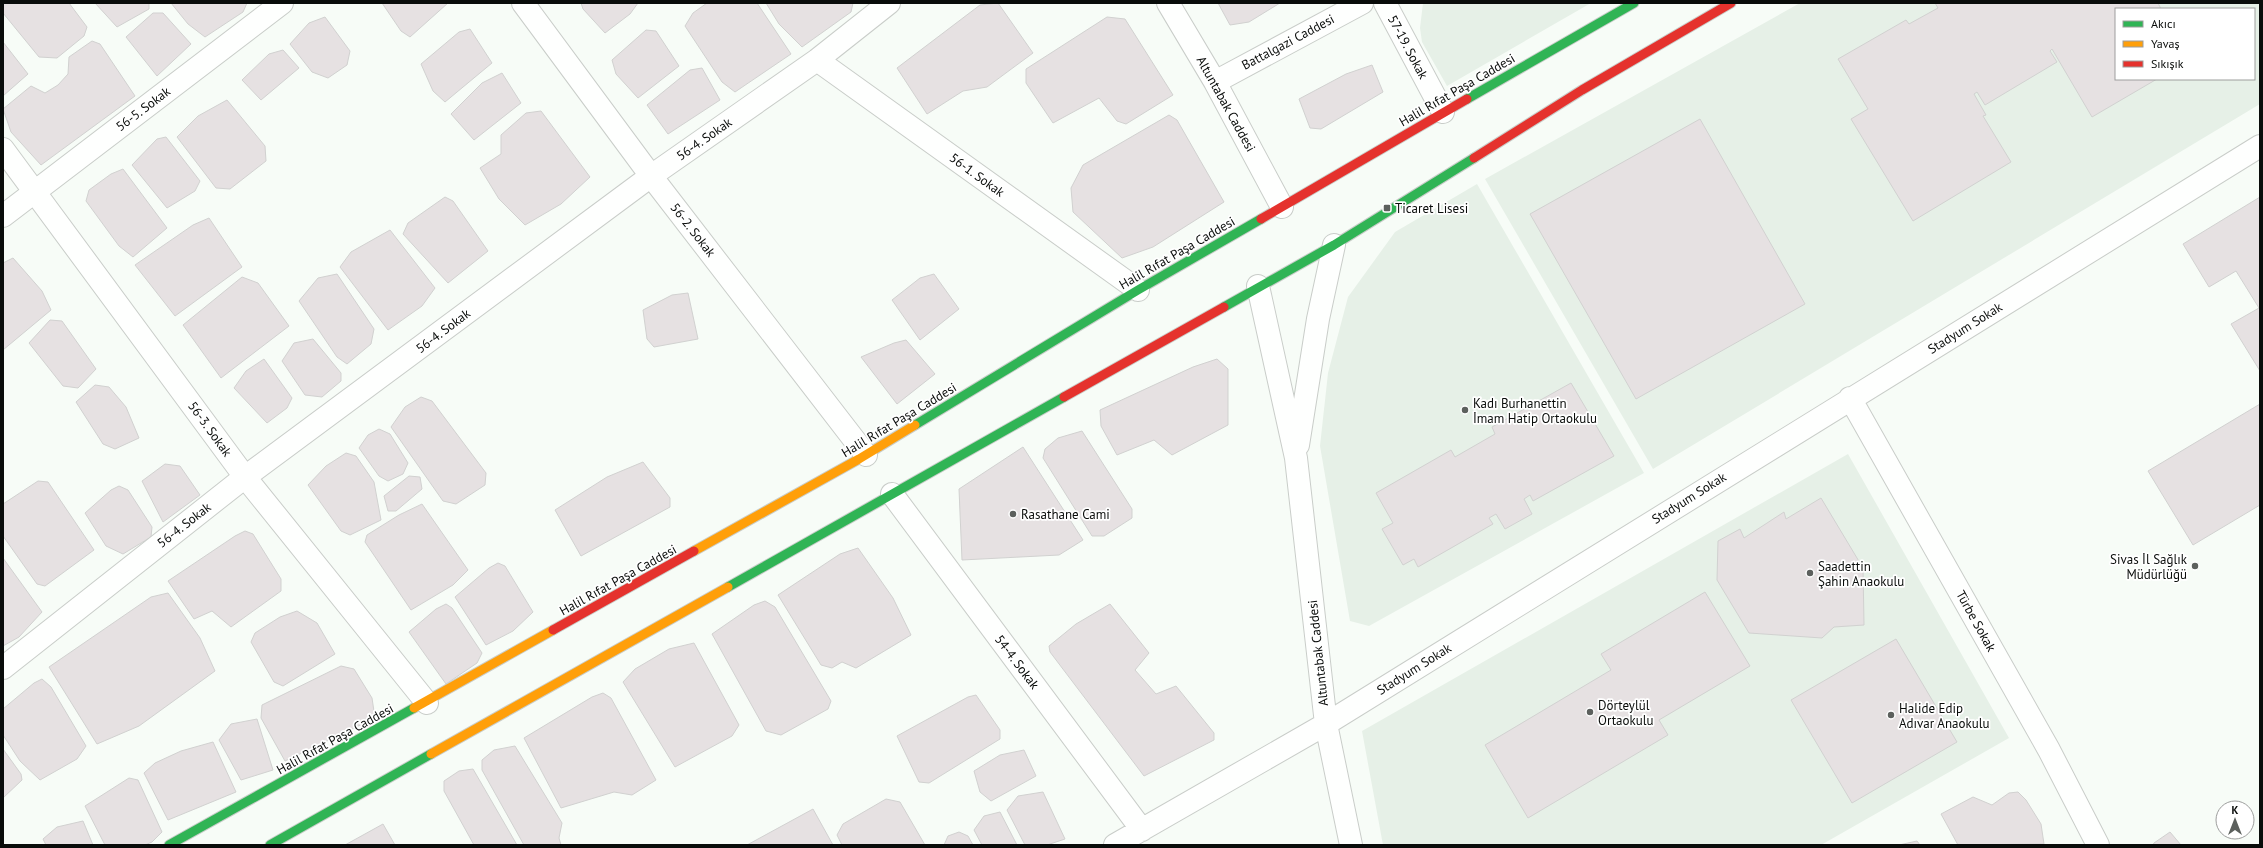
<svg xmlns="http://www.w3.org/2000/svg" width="2263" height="848" font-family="'PT Sans',sans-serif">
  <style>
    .built { fill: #e6f0e7; fill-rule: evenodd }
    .building { fill: #e6e1e2; stroke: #d1d1d0 }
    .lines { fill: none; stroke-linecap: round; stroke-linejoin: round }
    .street-casing { stroke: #c9cdc9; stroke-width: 24 }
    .fast-casing { stroke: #c9cdc9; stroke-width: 11 }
    .slow-casing { stroke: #c9cdc9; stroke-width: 11 }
    .jam-casing { stroke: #c9cdc9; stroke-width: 11 }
    .street { stroke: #fefffe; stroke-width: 22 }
    .fast { stroke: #30b455; stroke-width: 9 }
    .slow { stroke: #ff9f0a; stroke-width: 9 }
    .jam { stroke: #e5322d; stroke-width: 9 }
    .poi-dot { fill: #5c605d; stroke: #fff; stroke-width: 1.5 }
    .labels { text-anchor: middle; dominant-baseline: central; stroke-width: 3.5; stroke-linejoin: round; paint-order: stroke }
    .street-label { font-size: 13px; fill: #090c0a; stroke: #fff }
    .poi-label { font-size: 13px; fill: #090c0a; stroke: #fff; text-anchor: start }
  </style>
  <rect width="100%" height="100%" fill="#f7fcf7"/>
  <path class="built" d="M1423,3h168l-144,83 -25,-44 -2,-14z
    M1800,3h460v101l-607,365 -168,-290zM2116,9h138v70h-138z
    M1477,184l167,289 -275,153 -19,-5 -30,-175 8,-73 20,-76 47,-65z
    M1848,454l161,284 -188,107h-438l-21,-114z"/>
  <path class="building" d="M3,3h66l18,24 -3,9 -27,22 -18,-1 -36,-44z
    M95,3h54v6l-32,18z
    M171,3h76l-4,9 -38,25 -17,-13z
    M382,3h66l-38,34 -9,-6z
    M581,3h57l-8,11 -25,19 -22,-24z
    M707,3h50l34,51 -56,38 -13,-10 -37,-56 8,-13z
    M766,3h87l-2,9 -49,35 -23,-23z
    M998,3l35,50 -46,34 -24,4 -36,23 -30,-46 83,-63z
    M1218,3h62l-31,19 -19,3z
    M1935,3h223l3,6h-45v70h41l-65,38 -40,-68 -2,2 7,11 -72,43 -8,-13 -3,2 12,21 -3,1 28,46 -98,59 -62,-102 17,-10 -30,-50 68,-39 3,4 29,-16z
    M153,13h10l28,31 -34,32 -31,-39z
    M325,17l25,34 -3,14 -19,13 -16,-6 -22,-28 19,-21z
    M1107,17l18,2 48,76 -47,29 -9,-3 -18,-23 -46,25 -27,-40v-14z
    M470,29l22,34 -47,39 -12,-11 -12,-27 38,-32z
    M646,30l10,1 23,35 -41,32 -22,-24 -4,-14z
    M92,41l8,3 35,52 -94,69 -30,-33 -8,-23 28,-23 14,7 13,-8 10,-11 1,-17z
    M3,42l25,32 -25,22z
    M283,50l16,18 -38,32 -19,-20 27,-26z
    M1372,65l11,27 -62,37 -11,-1 -11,-29 47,-25z
    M702,68l18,32 -52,34 -21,-29 43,-35z
    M502,73l19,30 -47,37 -23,-26 31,-31z
    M227,100l38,46 1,15 -36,28 -14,-1 -39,-51 21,-21z
    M541,111l49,66 -29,27 -36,21 -26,-26 -19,-31 21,-14v-19l25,-22z
    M1169,115l8,5 47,82 -71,45 -31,11 -49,-46 -2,-24 12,-23z
    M1700,119l105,185 -169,95 -106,-185z
    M166,137l34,44 -5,10 -28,17 -35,-43 25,-26z
    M123,169l44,59 -34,29 -14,-11 -33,-45 3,-11 22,-16z
    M445,197l8,4 35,50 -40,32 -45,-49 5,-11z
    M2260,197v174l-29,-47 28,-16 -23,-37 -27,16 -26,-43z
    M209,218l33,49 -67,49 -40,-51 58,-40z
    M390,230l45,58 -13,18 -34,24 -48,-63 11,-15z
    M13,258l29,33 9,19 -48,40v-87z
    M337,274l37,55 -3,15 -24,20 -10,-7 -38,-56 19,-23z
    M934,274l25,35 -39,31 -28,-40 28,-22z
    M242,277l16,6 31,43 -68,52 -38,-53z
    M688,293l10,46 -44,8 -7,-8 -4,-29 29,-15z
    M50,320l12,1 34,48 -18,19 -15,-2 -34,-43z
    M313,339l28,34v8l-19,16 -17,-2 -23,-34 12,-18z
    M906,340l29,34 -38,30 -36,-47 33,-14z
    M264,359l28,39 -5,10 -20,15 -33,-35 12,-17z
    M1217,359l11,10v56l-56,30 -18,-15 -37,15 -16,-29 -1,-16 93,-43z
    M1571,383l43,73 -81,45 -3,-6 -6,4 8,15 -27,15 -9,-15 -7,4 4,6 -75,43 -4,-8 -11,6 -21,-36 11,-6 -17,-30 75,-43 4,7 40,-23 -3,-7z
    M95,385l14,2 17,20 13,31 -24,11 -12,-5 -27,-42z
    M421,397l11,4 54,72 -1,12 -29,19 -13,-3 -52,-74 14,-20z
    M2260,404v101l-67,40 -45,-74z
    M379,429l11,5 18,29 -5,11 -15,7 -9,-5 -20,-28 9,-13z
    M1082,431l50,78v9l-28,18h-12l-49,-78 2,-9 13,-11z
    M1023,447l60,93 -24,15 -97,5 -3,-71z
    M346,453l10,3 18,26 7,38 -31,15 -9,-4 -33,-46 18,-19z
    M643,462l27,36v9l-89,49 -26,-46 52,-33z
    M165,464l15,2 20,29 -37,27 -21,-41z
    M409,476l11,1 2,12 -26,22h-8l-4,-15z
    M38,481l10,1 46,68 -49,36 -8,-2 -34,-48v-32z
    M119,486l9,4 24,37 -1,10 -28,17 -17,-8 -21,-33 26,-23z
    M1821,498l42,70 1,57 -30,2 -12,11 -73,-5 -32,-53 1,-39 22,-12 4,9 40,-26 2,7z
    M422,504l46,66 -15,15 -42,25 -46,-68 2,-7 32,-20z
    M245,531l8,3 28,45v12l-50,36 -19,-16 -18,8 -26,-38 67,-45z
    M858,548l35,50 18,37 -55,33 -14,-6 -10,6 -11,-3 -43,-70 62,-41z
    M3,558l39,54 -23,25 -16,9z
    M498,563l7,3 28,46 -20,19 -27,14 -31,-48 34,-29z
    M1705,592l45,74 -91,54 9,15 -140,83 -43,-73 126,-75 -10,-16z
    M168,593l32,45 15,33 -76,55 -42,18 -48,-77 102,-70z
    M765,601l10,6 56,94 -3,8 -47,26 -15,-4 -54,-97 42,-29z
    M446,604l6,4 30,45 -5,10 -31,21 -37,-52 27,-23z
    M1110,604l39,49 -14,17 21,24 20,-8 38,47v7l-70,36 -94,-124 -1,-6 27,-22z
    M297,611l20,12 18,31 -52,32 -9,-4 -23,-40 4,-9 25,-16z
    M1896,639l61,103 -105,61 -61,-103z
    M694,643l45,82 -7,11 -57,31 -52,-85 12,-13 34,-20z
    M341,666l13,3 18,29 3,20 -90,43 -24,-43 1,-13z
    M42,679l9,8 35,59 -9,13 -37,21 -20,-19 -17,-26v-26l31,-26z
    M603,693l8,5 45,82 -24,15 -18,-3 -53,16 -37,-70 68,-41z
    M976,695l24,35v9l-71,44 -10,-1 -22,-46 71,-39z
    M257,719l16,51 -32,10 -22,-40 12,-16z
    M213,742l23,50 -68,28 -24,-47 11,-10 26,-12z
    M515,746l47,77 -3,15 2,7h-37l-42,-75v-10l12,-10z
    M3,749l18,25 1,6 -19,18z
    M1024,750l12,26 -45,25 -11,-9 -6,-21 26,-16z
    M473,769l44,76h-43l-30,-54v-10l15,-10z
    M129,778l9,2 24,52 -10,10 -7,3h-40l-20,-39z
    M1043,792l22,47 -18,6h-22l-18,-35 11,-14z
    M2018,792l8,8 15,24 3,20 -86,1 -17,-31 32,-17 19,8 17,-12z
    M886,799l14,3 25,43h-83l-5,-10 6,-11z
    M813,809l20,36h-86z
    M1000,812l17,33h-35l-8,-15 10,-14z
    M83,821l10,24h-47l-3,-6 14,-12z
    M383,824l12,21h-50z
    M959,832l9,4 5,9h-29l4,-9z
    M2170,832l11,13h-28l1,-2z
    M1917,841l3,4h-21z"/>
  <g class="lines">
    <g class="street-casing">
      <path id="street" d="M523,3l128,173 215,279
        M1168,3l47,79 67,125
        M1385,3l58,109
        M817,60l321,230
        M1215,82l147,-79
        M3,149l242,328 182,226
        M3,216l279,-213
        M1258,286l38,172 30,266 25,121
        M1850,398l199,352 49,95
        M1298,445l20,-126 16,-74
        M892,494l250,336
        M3,668l242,-191 406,-301 166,-116 72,-57
        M1115,845l211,-121 934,-578"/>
    </g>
    <g class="fast-casing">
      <path id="fast" d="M1467,99l167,-96
        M1224,307l110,-62 140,-87
        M915,425l223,-135 123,-71
        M728,587l336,-190
        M169,845l245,-137
        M270,845l161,-91"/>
    </g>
    <g class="slow-casing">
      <path id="slow" d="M694,551l165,-92 56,-34
        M414,708l139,-78
        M431,754l297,-167"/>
    </g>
    <g class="jam-casing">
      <path id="jam" d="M1474,158l108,-68 149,-87
        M1261,219l206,-120
        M1064,397l160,-90
        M553,630l141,-79"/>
    </g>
    <use href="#street" class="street"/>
    <use href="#fast" class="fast"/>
    <use href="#slow" class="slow"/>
    <use href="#jam" class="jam"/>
  </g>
  <g class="poi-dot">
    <rect x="1383" y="204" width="8" height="8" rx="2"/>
    <circle cx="1465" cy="410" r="4"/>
    <circle cx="1013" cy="514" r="4"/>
    <circle cx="2195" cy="566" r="4"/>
    <circle cx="1810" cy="573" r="4"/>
    <circle cx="1590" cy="712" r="4"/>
    <circle cx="1891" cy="715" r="4"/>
  </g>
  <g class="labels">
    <g class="street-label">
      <text transform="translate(1288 42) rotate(-28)">Battalgazi Caddesi</text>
      <text transform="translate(1408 47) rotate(62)">57-19. Sokak</text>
      <text transform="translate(1457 90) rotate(-30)">Halil Rıfat Paşa Caddesi</text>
      <text transform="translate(1226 104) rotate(61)">Altuntabak Caddesi</text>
      <text transform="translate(143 109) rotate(-37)">56-5. Sokak</text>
      <text transform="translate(704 139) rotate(-35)">56-4. Sokak</text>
      <text transform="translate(977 175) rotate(36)">56-1. Sokak</text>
      <text transform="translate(693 230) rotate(52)">56-2. Sokak</text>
      <text transform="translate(1177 253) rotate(-30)">Halil Rıfat Paşa Caddesi</text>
      <text transform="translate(1965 328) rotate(-32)">Stadyum Sokak</text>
      <text transform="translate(443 331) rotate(-37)">56-4. Sokak</text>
      <text transform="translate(899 420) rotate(-31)">Halil Rıfat Paşa Caddesi</text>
      <text transform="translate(210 429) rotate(54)">56-3. Sokak</text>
      <text transform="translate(1689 498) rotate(-32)">Stadyum Sokak</text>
      <text transform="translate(184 525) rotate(-38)">56-4. Sokak</text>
      <text transform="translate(618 580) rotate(-29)">Halil Rıfat Paşa Caddesi</text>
      <text transform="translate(1976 621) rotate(61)">Türbe Sokak</text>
      <text transform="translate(1318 653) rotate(-96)">Altuntabak Caddesi</text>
      <text transform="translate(1017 662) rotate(53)">54-4. Sokak</text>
      <text transform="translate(1414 669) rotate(-32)">Stadyum Sokak</text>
      <text transform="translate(335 739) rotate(-29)">Halil Rıfat Paşa Caddesi</text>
    </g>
    <g class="poi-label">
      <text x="1395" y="208">Ticaret Lisesi</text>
      <text x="1473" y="403">Kadı Burhanettin<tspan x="1473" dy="15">İmam Hatip Ortaokulu</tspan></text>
      <text x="1021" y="514">Rasathane Cami</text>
      <text x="2187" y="559" text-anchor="end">Sivas İl Sağlık<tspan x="2187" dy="15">Müdürlüğü</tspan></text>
      <text x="1818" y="566">Saadettin<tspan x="1818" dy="15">Şahin Anaokulu</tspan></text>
      <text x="1598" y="705">Dörteylül<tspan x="1598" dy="15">Ortaokulu</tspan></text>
      <text x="1899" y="708">Halide Edip<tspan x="1899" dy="15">Adıvar Anaokulu</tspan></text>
    </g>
  </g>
  <rect width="2263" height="848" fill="none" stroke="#090c0a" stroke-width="8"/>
  <rect x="2115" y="8" width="140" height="72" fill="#ffffff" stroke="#9d9e9d"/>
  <rect x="2123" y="21" width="20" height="6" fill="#30b455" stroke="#9d9e9d"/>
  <text x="2151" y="28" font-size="12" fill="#090c0a">Akıcı</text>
  <rect x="2123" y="41" width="20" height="6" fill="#ff9f0a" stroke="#9d9e9d"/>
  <text x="2151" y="48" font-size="12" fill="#090c0a">Yavaş</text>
  <rect x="2123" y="61" width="20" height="6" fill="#e5322d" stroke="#9d9e9d"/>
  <text x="2151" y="68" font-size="12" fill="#090c0a">Sıkışık</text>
  <g transform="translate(2235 820)"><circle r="19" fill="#ffffff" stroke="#9d9e9d"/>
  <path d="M0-3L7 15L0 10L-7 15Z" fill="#5c605d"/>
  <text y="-6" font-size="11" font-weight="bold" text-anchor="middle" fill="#090c0a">K</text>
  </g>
</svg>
